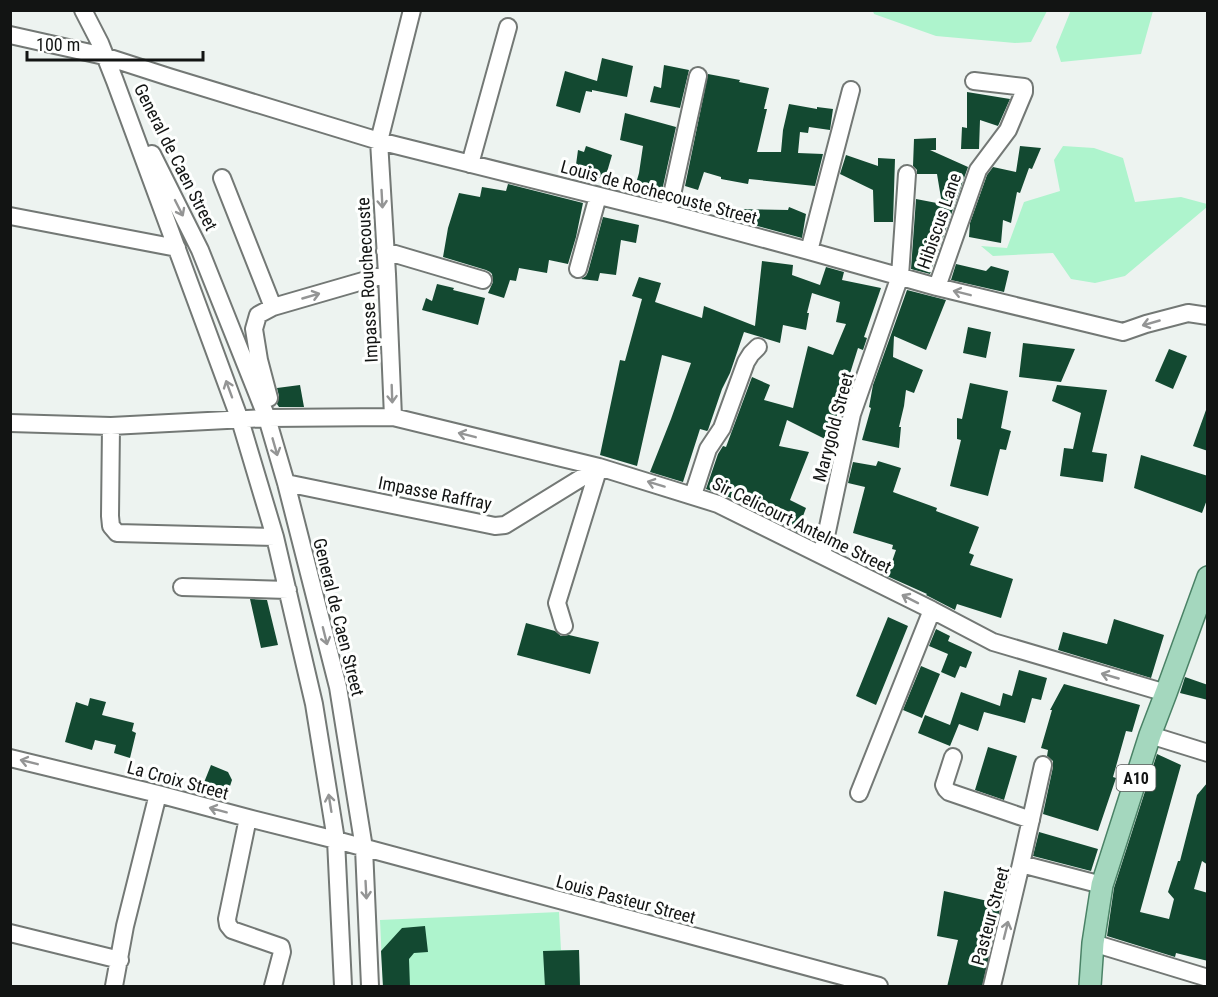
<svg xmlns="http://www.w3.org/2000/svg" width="1218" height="997" font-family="'Roboto Condensed',sans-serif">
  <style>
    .green { fill: #aef4cd }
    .building { fill: #134931 }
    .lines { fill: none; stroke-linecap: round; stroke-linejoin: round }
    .minor-casing { stroke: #737875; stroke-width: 20 }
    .major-casing { stroke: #4a8266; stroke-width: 24 }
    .minor { stroke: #fff; stroke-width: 16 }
    .major { stroke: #a4d7be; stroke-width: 21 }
    .oneway { stroke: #949595 }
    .labels { text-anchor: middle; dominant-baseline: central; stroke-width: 6; stroke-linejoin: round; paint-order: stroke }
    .shield { fill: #fefffe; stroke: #595a5a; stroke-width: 1.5 }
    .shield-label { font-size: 16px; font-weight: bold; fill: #121413 }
    .street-label { font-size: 18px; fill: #121413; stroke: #fefffe }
  </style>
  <rect width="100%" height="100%" fill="#edf3f0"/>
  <path class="green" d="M1071,10h82v1l-12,43 -80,8 -5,-15z
    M873,11v-1l174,1 -16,31 -16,1 -79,-7 -62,-22z
    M1063,146l31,2 29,10 12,44 46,-5 26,7v3l-82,69 -30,7 -24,-4 -18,-26 -60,3 -12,-10 26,2 17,-46 36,-11 -6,-31z
    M559,912l2,38h18l1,36h-197l-3,-66z"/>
  <path class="building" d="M602,58l31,8 -6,31 -35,-7v2l-6,-1 -6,22 -24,-7 9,-35 32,10z
    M664,65l25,5 -9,38 -30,-6 4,-16 7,2z
    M708,74l32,6 -1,2 30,6 -5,21h3l-10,43h24l2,-22 6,-26 28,5v-2l16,2 -3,21 -21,-3 -1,6 -8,-1 -2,21 25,1 -8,32 -66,-7 -1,5 -27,-5v-2l-17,-5 -6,18 -13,-4z
    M967,92l43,7 -12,27 -18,-6 -1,29h-18l1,-22 5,1z
    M625,113l51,14 -16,73 -27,-6 6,-21 4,-27 -23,-6z
    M936,138v12h-6l38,17 -38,107 -19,-5 5,-70 26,5 -5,-30h-20v-4l-4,-4 1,-27z
    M586,146l26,9 -7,24 -30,-7 3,-22 6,2z
    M1020,146l21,2 -9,21 -3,-1 -9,25 -3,-1 -6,31 -8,-3 -2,23 -32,-6 1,-14 17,-48 6,-8 23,5z
    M846,155l32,11v-8l17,1 -2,63h-19l-1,-32 -33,-16z
    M508,184l75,19 -7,34 -8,27 -19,-4 -2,13 -28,-5 -3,13 -6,-1 -6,18 -16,-5 5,-11 -1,-8 -2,-2 -4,-2 -43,-13 5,-29 11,-35 21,4 2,-10 24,4z
    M789,207l17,7 -4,24 -75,-20 2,-9 59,1z
    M603,217l36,8 -3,18 -15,-3 -5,35 -16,-2 -2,8 -17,-2 5,-3 2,-4z
    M762,261l31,4 -1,10 28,10 6,-18 18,5 -2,8 39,8 -17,49 3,1 -4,12 -5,-2 -27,86 -5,-1 -1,6 -38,-19 -8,26 30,6 -19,48 16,8 -9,24 -47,-24 1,-3 -45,-16 12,-35 5,-8 3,1 26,-70 18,8 -6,15 29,8 15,-62 25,9 13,-31 -10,-2 4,-20 -28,-9 -5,20h2l-3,17 -23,-5 -3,18 -36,-11 -14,41 -8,16 -14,41 -1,1 -7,-2 -17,53 -33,-10 21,-53 20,-56 -29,-8 -25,111 -37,-11 20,-95 5,1 17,-62 -10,-3 7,-19 22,6 -6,19 47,16 2,-12 51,20z
    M956,264l30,7 5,-5 18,5 -5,21 -53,-12z
    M437,284l17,4 -1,2 32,8 -7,27 -56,-15 4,-12 6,3z
    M907,290l39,10 -20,50 -32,-14 -1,21 30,13 -9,23 -8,-3 -2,16 -5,21h2l-2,21 -37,-8 9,-32 -2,-1 4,-22z
    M968,327l23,5 -5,26 -23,-5z
    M1023,343l52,6 -14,33 -42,-5z
    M1169,349l18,7 -14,33 -18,-8z
    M970,383l38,8 -7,37 10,3 -5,19 -6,-1 -12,47 -38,-10 11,-46 -4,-1v-21l5,1z
    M300,385l4,22h-25l-2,-3 2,-8 -2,-8z
    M1057,385l50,5 -15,62 15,2 -4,28 -43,-6 4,-28 9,1 8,-36 -29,-12z
    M1206,410h2v41l-15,-5z
    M1141,455l67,21v21l-6,16 -68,-25z
    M878,461l23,7 -8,24 44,16 -1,3 43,16 -10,26 5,2 -4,10 43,14 -12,39 -44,-14 -2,6 -29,-15 1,-1 -40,-18 9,-26 -4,-1 1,-4 -40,-12 12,-46 -17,-4 5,-21 23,4z
    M250,599l17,1 11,45 -17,3z
    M888,617l20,9 -32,79 -20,-9z
    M1114,619l50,16 -13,43 -93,-28 5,-18 44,12z
    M526,623l29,8 6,5 8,-1 30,7 -9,32 -73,-19z
    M936,629l14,7 -2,5 24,11 -6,16 -6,-2 -5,12 -14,-6 7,-18 -19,-8z
    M921,666l19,8 -18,44 -19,-8z
    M1019,670l28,8 -6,22 -9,-2 -7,25 -41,-11 -6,19 -19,-7 -9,22 -32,-13 7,-18 25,10 11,-33 39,14 3,-13 9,3z
    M1185,677l23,8v15l-28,-7z
    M1064,684l76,21 -8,27 -6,-1 -13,46 3,1 -18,53 -55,-17 10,-47v-6l-6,-5 1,-6 -7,-2 11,-38h-2z
    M90,698l16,4 -4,13 32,8 -2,8 4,2 -6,25 -16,-5 2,-8 -21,-5 -3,10 -27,-8 11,-40 12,4z
    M988,747l29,9 -13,44 -29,-10z
    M1157,754l24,11 -41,147 29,7 5,-20 -6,-7 10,-31h2l17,-66 11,-13v83l-6,-4 -8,28 14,4v68l-32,-8 -1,4 -68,-21 7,-48z
    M211,765l17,7 4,8 -5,15 -24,-10z
    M1039,832l59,17 -7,22 -58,-15z
    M944,891l57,13 -19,83h-35l11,-47 -21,-4z
    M425,926l3,26 -14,1 -5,6 1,28h-27l-2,-36 21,-23z
    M579,950l1,37h-35l-2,-36z"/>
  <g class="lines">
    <g class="minor-casing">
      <path id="minor" d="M83,10l17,33 15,38 125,339 35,117 39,167 22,136 7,146
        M10,35l94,21 65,21 210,64 289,72 141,38 128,36 186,45 23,-8 42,-11 20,3
        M152,154l48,96 67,168 19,65 52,204 26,161 6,138
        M470,164l38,-137
        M222,178l51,129
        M668,213l30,-137
        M10,216l167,32
        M385,251l98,29
        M809,251l42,-161
        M578,269l20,-73
        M937,287l41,-117 30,-40 16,-38v-5l-50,-6
        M269,398l-10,-38 -5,-31 4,-14 15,-8 114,-33
        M393,417l-6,-143 -8,-133 33,-131
        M10,423l101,3 156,-8 126,-1 206,50 119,37 214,106 61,32 173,51
        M111,426l-1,90 1,10 6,7 158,4
        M286,483l209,43 10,-1 94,-58
        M693,495l15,-46 14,-21 24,-66 5,-8 7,-7
        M822,555l30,-141 48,-138 7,-102
        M182,587l106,3
        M564,626l-7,-23 42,-136
        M1150,735l58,18
        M953,757l-9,28 2,4 3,3 82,28
        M10,758l148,36 90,24 88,22 543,146
        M859,793l73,-183
        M248,818l-21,101 1,6 4,5 49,17 1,5 -9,34
        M1021,864l22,-99
        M10,933l110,27
        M1093,943l115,35
        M114,986l11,-60 33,-132
        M992,986l29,-122 81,21"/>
    </g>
    <g class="major-casing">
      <path id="major" d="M1090,986l3,-43 9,-58 48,-150 16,-42 42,-116"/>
    </g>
    <use href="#minor" class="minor"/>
    <use href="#major" class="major"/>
  </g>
  <defs><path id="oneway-shaft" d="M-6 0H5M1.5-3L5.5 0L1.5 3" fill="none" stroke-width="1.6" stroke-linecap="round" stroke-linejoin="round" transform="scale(1.5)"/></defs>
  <g class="oneway">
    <use href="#oneway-shaft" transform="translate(382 199) rotate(87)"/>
    <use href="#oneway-shaft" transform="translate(179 208) rotate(63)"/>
    <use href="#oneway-shaft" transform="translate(962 293) rotate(-166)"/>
    <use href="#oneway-shaft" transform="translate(311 296) rotate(-16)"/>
    <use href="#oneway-shaft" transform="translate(1151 323) rotate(164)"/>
    <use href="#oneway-shaft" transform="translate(229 389) rotate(-110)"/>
    <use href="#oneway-shaft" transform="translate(392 394) rotate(88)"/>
    <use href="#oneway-shaft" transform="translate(467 435) rotate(-166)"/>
    <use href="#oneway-shaft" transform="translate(275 447) rotate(74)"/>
    <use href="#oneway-shaft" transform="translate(656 484) rotate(-163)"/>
    <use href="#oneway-shaft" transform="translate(910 599) rotate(-153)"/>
    <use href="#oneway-shaft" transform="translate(325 636) rotate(76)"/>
    <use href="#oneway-shaft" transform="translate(1110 676) rotate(-164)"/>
    <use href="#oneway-shaft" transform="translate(29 762) rotate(-166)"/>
    <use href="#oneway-shaft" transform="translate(330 803) rotate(-99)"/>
    <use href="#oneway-shaft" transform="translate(218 810) rotate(-165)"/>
    <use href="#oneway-shaft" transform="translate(366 890) rotate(87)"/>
    <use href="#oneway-shaft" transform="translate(1006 930) rotate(-76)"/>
  </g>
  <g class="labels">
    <rect class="shield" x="1116.5" y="765" width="39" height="26" rx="4.5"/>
    <g class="shield-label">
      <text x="1136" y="778">A10</text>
    </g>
    <g class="street-label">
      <text transform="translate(176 157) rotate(63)">General de Caen Street</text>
      <text transform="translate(659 192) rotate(15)">Louis de Rochecouste Street</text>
      <text transform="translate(939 221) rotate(-71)">Hibiscus Lane</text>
      <text transform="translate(367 280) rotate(-93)">Impasse Rouchecouste</text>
      <text transform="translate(833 427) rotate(-75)">Marygold Street</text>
      <text transform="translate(435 493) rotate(11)">Impasse Raffray</text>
      <text transform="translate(802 525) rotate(26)">Sir Celicourt Antelme Street</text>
      <text transform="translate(339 617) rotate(76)">General de Caen Street</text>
      <text transform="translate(178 780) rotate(15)">La Croix Street</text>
      <text transform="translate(626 899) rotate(15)">Louis Pasteur Street</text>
      <text transform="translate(990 916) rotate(-75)">Pasteur Street</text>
    </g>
  </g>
  <rect width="1218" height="997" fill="none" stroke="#121413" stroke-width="24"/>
  <path d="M27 51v9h176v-9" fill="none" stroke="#121413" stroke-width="3"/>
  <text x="36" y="51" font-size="18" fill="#121413" stroke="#fefffe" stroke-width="4.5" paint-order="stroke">100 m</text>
</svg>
